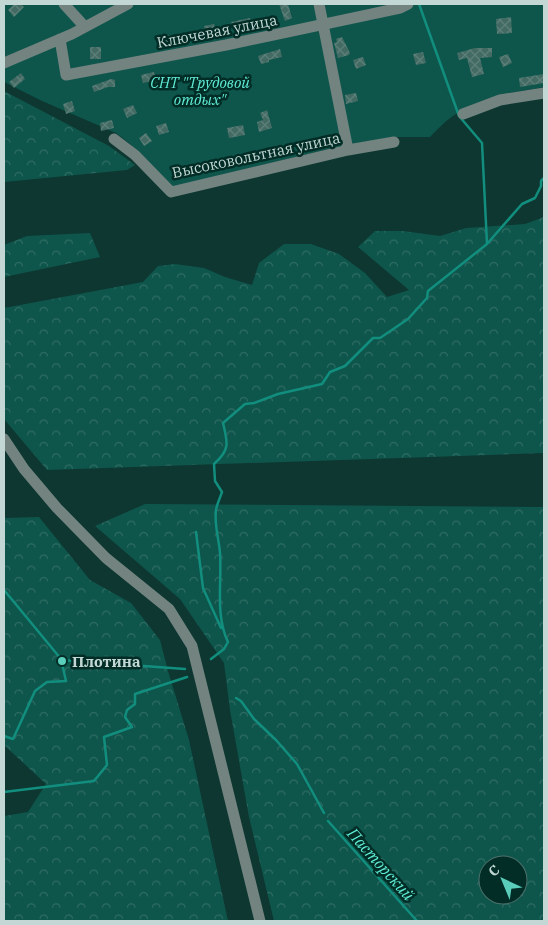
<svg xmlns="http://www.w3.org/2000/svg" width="548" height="925" font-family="'IBM Plex Serif',serif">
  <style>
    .forest { fill: url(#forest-crowns); fill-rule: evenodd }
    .garden { fill: #0e554b }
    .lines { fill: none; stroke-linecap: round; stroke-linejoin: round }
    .stream { stroke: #128e7e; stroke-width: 2.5 }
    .building { fill: url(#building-cross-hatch) }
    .minor { stroke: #728380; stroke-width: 11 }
    .poi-dot { fill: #5bcebb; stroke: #012d26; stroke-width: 2 }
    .labels { text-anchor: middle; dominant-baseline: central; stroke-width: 5; stroke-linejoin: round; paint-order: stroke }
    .street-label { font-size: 15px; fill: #c3d8d4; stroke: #012d26 }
    .park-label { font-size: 15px; font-style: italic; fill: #61edd7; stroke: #012d26 }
    .poi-label { font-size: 15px; font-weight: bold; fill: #c3d8d4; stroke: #012d26; text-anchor: start }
    .water-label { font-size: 16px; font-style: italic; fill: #5fecd5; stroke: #012d26 }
  </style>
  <defs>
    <pattern id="forest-crowns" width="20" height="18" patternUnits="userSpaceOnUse" patternTransform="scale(1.25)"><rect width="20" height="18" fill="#0e554b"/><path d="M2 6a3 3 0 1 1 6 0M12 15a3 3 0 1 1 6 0" fill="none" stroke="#2f6d64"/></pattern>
    <pattern id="building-cross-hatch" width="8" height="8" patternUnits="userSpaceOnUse" patternTransform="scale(1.25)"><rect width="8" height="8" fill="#436b64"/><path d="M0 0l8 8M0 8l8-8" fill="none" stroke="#5c7f79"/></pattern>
  </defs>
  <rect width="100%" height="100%" fill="#0d3730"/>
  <path class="forest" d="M4,91l105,55 26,19 -8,5 -123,12z
    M544,217v236l-497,17 -43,-51v-111l139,-26 15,-16 17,-2 29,4 21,9 27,8 7,-22 25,-19h27l28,10 26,19 22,24 22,-7 -51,-43 17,-16h28l37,5 26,-8 59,-4z
    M90,233l10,24 -96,20v-32l23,-9z
    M145,504l399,3v414h-270l-25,-104 -19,-107 -6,-47 -44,-64 -85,-73zM488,865h30v30h-30z
    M39,517l51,63 41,23 29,37 8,31 21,69 39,181h-224v-105l24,-4 18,-28 -42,-39v-227z"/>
  <path class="garden" d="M4,4h540v83c-31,6 -65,10 -91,29 -9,6 -16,14 -23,21h-38l-55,10 -165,40 -43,-44 -13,-10 -74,-32 -38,-19z"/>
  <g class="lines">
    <path class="stream" d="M487,244l35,-40 13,-6 6,-12v-5l3,-3
      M196,532l7,56 18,40
      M4,590l57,69 5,22 -19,1 -12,9 -22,48 -9,-3
      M211,659l13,-10 4,-7c-13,-27 -6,-60 -8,-89 -1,-14 -6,-28 -4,-43 1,-6 4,-12 6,-18l-7,-11 -1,-17c16,-14 14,-21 9,-41l22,-19 9,-1 24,-9 44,-10 8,-12 15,-6 28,-28h7l28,-19 19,-21 1,-7 59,-47 -5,-101 -23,-27 -40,-112
      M61,660l124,9
      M236,698l5,3 13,18 22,21 21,24 27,49
      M4,792l90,-11 13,-16 -3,-28 28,-10 -7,-10 2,-7 8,-6v-10l52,-17
      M328,821l89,100"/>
  </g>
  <path class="building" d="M14,4h7l3,3 -10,10 -6,-7z
    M279,4h9l4,14 -7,3z
    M511,17l1,16 -15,1 -1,-15z
    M250,18l2,9 -18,4 -3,-9z
    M214,24l2,10 -10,2 -2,-10z
    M163,35h17v8l-17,-1z
    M342,37l8,16 -1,2 -11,3 -4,-15 3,-1 -1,-3z
    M90,47h11v12h-11z
    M475,48h17v9l-12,1 4,16 -12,3 -5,-19 -8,2 -2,-7z
    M280,49l2,8 -13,3v2l-8,2 -3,-8z
    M423,52l3,11 -10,2 -3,-11z
    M508,54l4,9 -9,4 -4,-10z
    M363,57l3,8 -10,4 -3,-9z
    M154,72l2,8 -13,3 -2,-8z
    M21,73l4,6 -11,9 -5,-6z
    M544,74v9l-24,4 -1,-9z
    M111,79l4,1v7h-7l-14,5 -2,-6z
    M356,93l2,8 -12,3 -1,-9z
    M72,101l3,10 -9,3 -3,-10z
    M133,105l4,8 -10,5 -4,-9z
    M267,110l5,18 -13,4 -2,-10 6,-2 -3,-7z
    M112,120l2,8 -13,3 -1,-8z
    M166,123l3,9 -10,3 -3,-9z
    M243,125l2,10 -16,3 -2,-10z
    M146,133l6,8 -8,5 -5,-8z"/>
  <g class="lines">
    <path class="minor" d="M64,4l21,23
      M319,4l29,146
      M60,39l6,36 160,-30 174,-37 8,-4
      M4,63l68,-29 56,-30
      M463,114l37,-14 44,-7
      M114,139l21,16 36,37 177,-42 46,-8
      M4,439l20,30 33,39 49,50 63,51 23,37 68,275"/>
  </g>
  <circle class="poi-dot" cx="62" cy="661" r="5"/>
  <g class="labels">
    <g class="street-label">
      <text transform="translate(217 31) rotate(-11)">Ключевая улица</text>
      <text transform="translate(256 155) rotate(-12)">Высоковольтная улица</text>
    </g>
    <g class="park-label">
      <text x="200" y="82">СНТ "Трудовой<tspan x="200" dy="17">отдых"</tspan></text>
    </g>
    <g class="poi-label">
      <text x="72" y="661">Плотина</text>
    </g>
    <g class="water-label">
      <text transform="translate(381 864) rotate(48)">Пасторский</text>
    </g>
  </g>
  <rect width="548" height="925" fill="none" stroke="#c3d8d4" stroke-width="10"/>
  <g transform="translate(503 880) rotate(316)"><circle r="24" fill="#012d26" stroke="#4f716c"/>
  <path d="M0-4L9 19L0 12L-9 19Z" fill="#5bcebb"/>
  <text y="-8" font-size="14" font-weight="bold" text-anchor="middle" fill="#c3d8d4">С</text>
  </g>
</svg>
